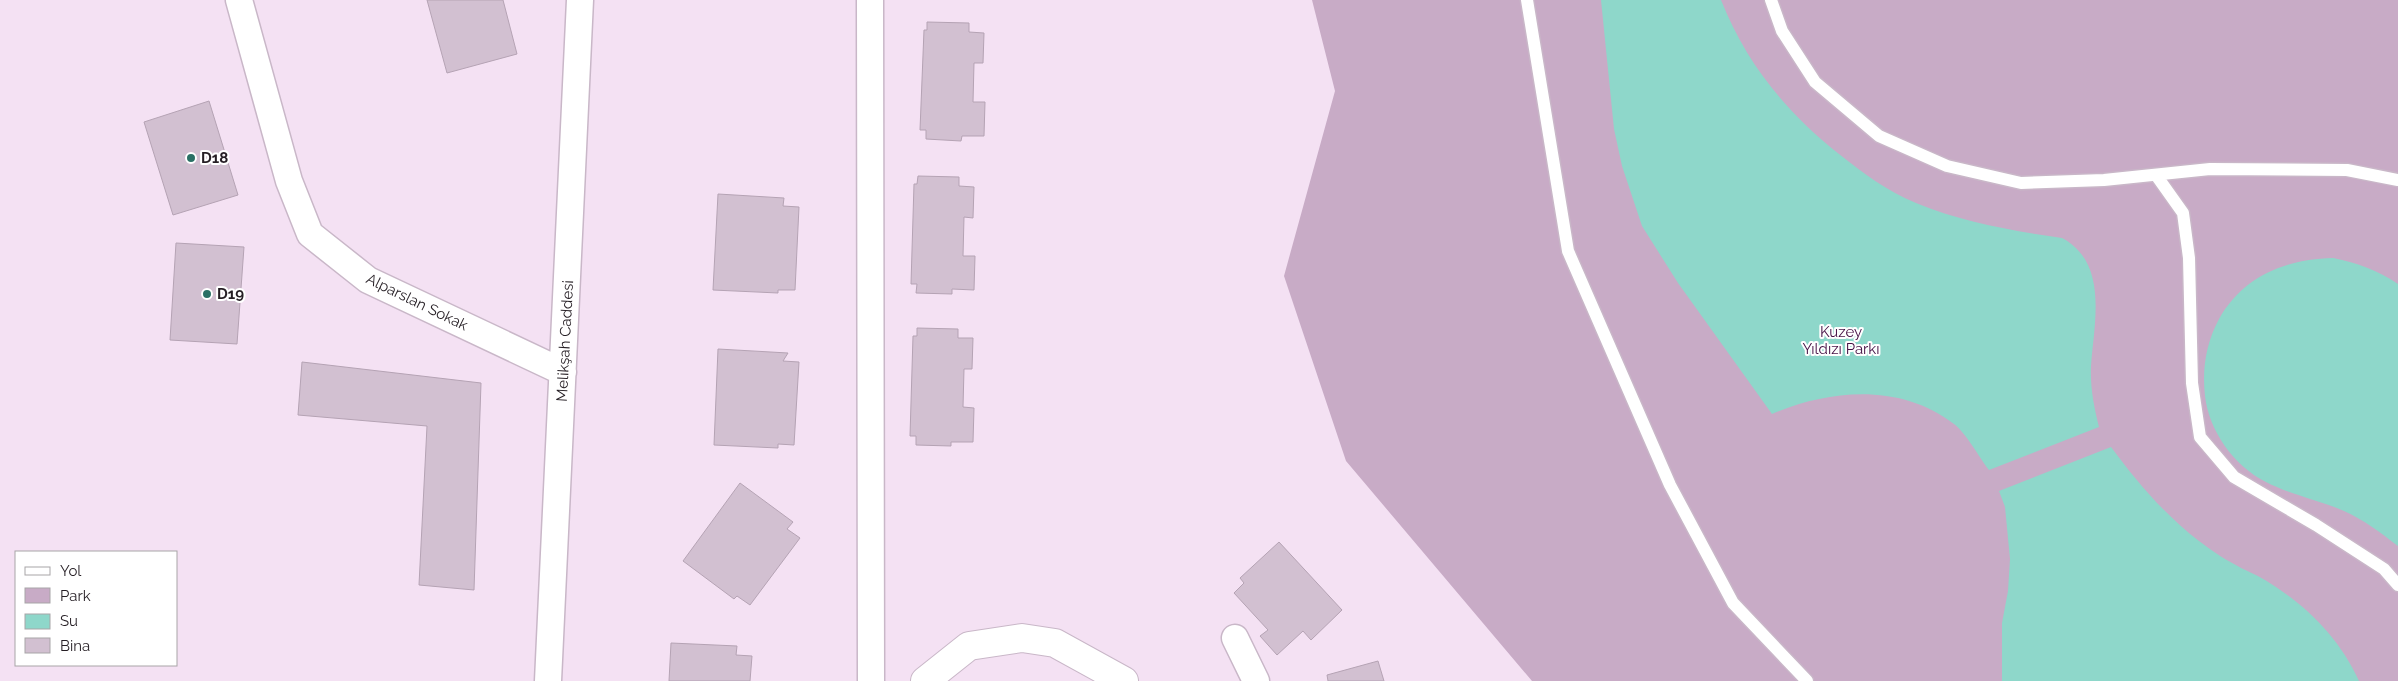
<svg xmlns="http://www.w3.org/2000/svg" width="2398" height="681" font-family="Raleway,sans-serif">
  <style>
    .green { fill: #c8abc6 }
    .water { fill: #8ed7ca }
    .building { fill: #d2c0d1; stroke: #b5a3b4 }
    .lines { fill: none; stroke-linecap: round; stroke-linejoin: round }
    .service-casing { stroke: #c9b7c8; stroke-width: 15 }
    .minor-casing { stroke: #c9b7c8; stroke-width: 29 }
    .tertiary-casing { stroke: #c9b7c8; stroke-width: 30 }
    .service { stroke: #fff; stroke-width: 12 }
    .minor { stroke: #fff; stroke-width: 26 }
    .tertiary { stroke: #fff; stroke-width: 28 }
    .poi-dot { fill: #2a7065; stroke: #fff; stroke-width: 2 }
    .labels { text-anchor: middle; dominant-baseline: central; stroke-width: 4; stroke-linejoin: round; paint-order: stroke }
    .poi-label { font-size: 15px; font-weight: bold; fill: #251e24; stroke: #fff; text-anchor: start }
    .street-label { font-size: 15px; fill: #251e24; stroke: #fff }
    .park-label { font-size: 15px; fill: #440f43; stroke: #fff }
  </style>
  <rect width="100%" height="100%" fill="#f4e1f3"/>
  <path class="green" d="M1312,0h1086v681h-866l-186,-220 -62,-185 51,-185z"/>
  <path class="water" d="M1601,0h120c25,63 65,112 118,154 24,19 48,37 77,49 46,19 97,28 146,35 47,25 32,85 29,128 -1,21 3,41 8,61l-110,43c-10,-13 -23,-37 -35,-46 -53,-41 -124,-35 -182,-10l-94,-131 -36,-57 -20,-60 -8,-37z
    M2333,258c25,5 44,12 65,26v262c-17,-13 -34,-26 -54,-35 -25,-11 -53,-16 -78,-29 -32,-16 -57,-51 -61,-86 -3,-27 1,-53 14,-77 24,-43 67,-60 114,-61z
    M2111,447c26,35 53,67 88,94 11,8 23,17 35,23 10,6 21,10 31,16 41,25 74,57 94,101h-357v-58l6,-32 2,-32 -5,-52 -6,-16z"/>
  <path class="building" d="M427,0h76l14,54 -70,19z
    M927,22l42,1v9l15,1 -1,30h-9l-1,39h12l-1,34h-22l-1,5 -35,-2v-9h-6l4,-100h3z
    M209,101l29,94 -65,20 -29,-93z
    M918,176l41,1v9l15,1 -1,31 -9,-1 -1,39h12l-1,34 -22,-1v5l-36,-1 1,-9h-6l3,-100h3z
    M718,194l66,4 -1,8 16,1 -4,83h-17v3l-65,-3z
    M176,243l68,4 -7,97 -67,-4z
    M917,328l41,1v9h15l-1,31h-8l-1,38 11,1 -1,34h-22v4l-35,-1v-9h-6l3,-100h4z
    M718,349l70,4 -5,8 16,1 -5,83 -16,-1v4l-64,-3z
    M302,362l179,21 -7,207 -55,-5 8,-159 -129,-11z
    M740,483l53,39 -6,7 13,9 -50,67 -13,-9 -3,3 -51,-38z
    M1279,542l63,68 -31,30 -8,-9 -26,24 -17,-19 8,-6 -34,-37 10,-10 -4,-5z
    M671,643l66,3 -1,9 16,1 -2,25h-81z
    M1378,661l6,20h-56l-1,-6z"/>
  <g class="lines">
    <g class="service-casing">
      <path id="service" d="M1527,0l41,251 102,234 63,118 74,78
        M1771,0l11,31 33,51 64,54 68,30 74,17 83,-3 106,-11 137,1 51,10
        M2156,175l27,38 6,45 3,125 8,54 34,40 82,48 68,44 14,16"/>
    </g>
    <g class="minor-casing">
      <path id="minor" d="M239,0l50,181 21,53 58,46 195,92
        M870,0l1,681
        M1235,638l21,43
        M548,681l32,-681"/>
    </g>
    <g class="tertiary-casing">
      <path id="tertiary" d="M925,681l44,-35 53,-8 33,5 69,38"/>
    </g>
    <use href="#service" class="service"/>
    <use href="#minor" class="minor"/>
    <use href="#tertiary" class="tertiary"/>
  </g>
  <g class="poi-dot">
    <circle cx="191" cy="158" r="5"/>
    <circle cx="207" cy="294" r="5"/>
  </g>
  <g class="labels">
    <g class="poi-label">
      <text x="201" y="158">D18</text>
      <text x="217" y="294">D19</text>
    </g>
    <g class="street-label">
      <text transform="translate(417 302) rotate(26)">Alparslan Sokak</text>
      <text transform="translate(565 341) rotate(-87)">Melikşah Caddesi</text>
    </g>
    <g class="park-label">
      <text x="1841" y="332">Kuzey<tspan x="1841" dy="17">Yıldızı Parkı</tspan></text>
    </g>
  </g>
  <rect x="15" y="551" width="162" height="115" fill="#ffffff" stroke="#a8a5a7"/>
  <rect x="25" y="567" width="25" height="8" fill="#ffffff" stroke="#a8a5a7"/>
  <text x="60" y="576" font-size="15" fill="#251e24">Yol</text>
  <rect x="25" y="588" width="25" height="15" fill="#c8abc6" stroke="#a8a5a7"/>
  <text x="60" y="601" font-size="15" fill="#251e24">Park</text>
  <rect x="25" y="614" width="25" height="15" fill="#8ed7ca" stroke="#a8a5a7"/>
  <text x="60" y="626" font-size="15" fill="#251e24">Su</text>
  <rect x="25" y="638" width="25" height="15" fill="#d2c0d1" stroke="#a8a5a7"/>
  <text x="60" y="651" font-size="15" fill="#251e24">Bina</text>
</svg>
